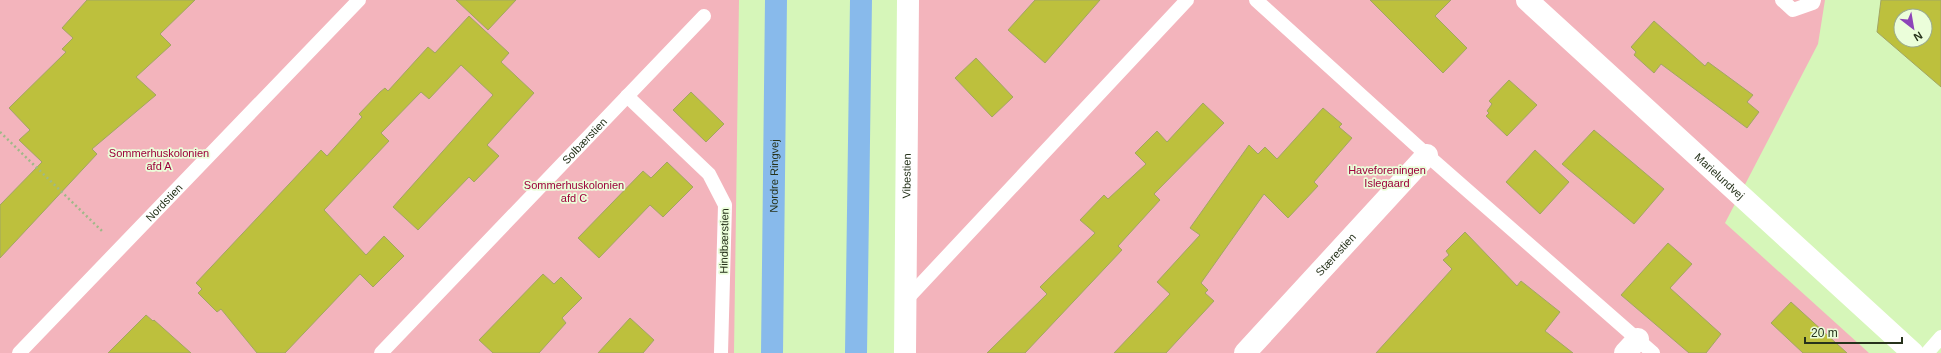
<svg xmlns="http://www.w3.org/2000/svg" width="1941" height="353" font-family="Arial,sans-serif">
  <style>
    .green { fill: #f3b4bc }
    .building { fill: #bdc03d; stroke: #a2a564; fill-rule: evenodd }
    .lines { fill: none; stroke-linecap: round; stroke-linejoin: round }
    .path { stroke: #9fb988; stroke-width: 2.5; stroke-dasharray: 2 3; stroke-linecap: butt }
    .service { stroke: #fff; stroke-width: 14 }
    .minor { stroke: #fff; stroke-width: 22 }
    .primary { stroke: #88baeb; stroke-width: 22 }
    .labels { text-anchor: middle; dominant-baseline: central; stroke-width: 3.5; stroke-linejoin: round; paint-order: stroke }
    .street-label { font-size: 11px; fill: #26321b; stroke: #ebfeda }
    .park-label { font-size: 11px; fill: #9c003b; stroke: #ebfeda }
  </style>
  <rect width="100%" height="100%" fill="#d6f6b9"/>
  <path class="green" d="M0,0h739l-5,353h-734z
    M913,0h912l-7,44 -93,179 144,130h-963z"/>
  <path class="building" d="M87,0h108l-35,34 11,11 -35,32 20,18 -64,54 5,5 -97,104v-53l42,-43 -23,-22 11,-10 -21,-22 57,-56 -4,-3 11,-11 -11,-10z
    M456,0h60l-28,30z
    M1035,0h65l-55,63 -37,-33z
    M1370,0h81l-16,16 32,32 -24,25z
    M1881,0h60v87l-64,-55zM1901,16h24v24h-24z
    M469,16l40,37 -8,9 33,31 -47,52 12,11 -25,26 -5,-5 -51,53 -25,-23 100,-112 -32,-30 -32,34 -8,-7 -40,41 8,8 -65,69 42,45 18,-19 20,20 -31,31 -13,-13 -75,79h-28l-36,-44 -4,3 -19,-19 4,-4 -6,-6 125,-133 6,6 35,-39 -3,-3 21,-22 5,-4 3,3 40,-44 7,6z
    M1654,21l51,45 3,-4 45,33 -6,7 12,10 -12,16 -86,-64 -7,9 -20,-18 2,-3 -5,-5z
    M976,58l37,39 -21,20 -37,-39z
    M1509,80l28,25 -30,31 -21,-20 3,-3 -2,-2 5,-7 -3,-3z
    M691,92l33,32 -18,18 -33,-32z
    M1203,103l21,20 -70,71 6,6 -42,46 4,4 -97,103h-38l60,-59 -7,-7 55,-54 -15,-13 24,-25 4,4 38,-35 -11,-11 22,-22 10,11z
    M1323,108l19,16 -3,3 13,11 -38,44 4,4 -30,32 -24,-24 -63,89 7,7 -3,3 9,8 -48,52h-52l56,-59 -13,-12 43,-47 -10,-7 59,-83 9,9 7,-7 12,12z
    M1594,130l70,59 -30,35 -72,-60z
    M1535,150l34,32 -29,32 -34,-32z
    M667,162l26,25 -30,30 -13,-12 -51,53 -21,-20 65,-67 8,7z
    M1465,232l52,54 4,-5 39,31 -15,19 28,22h-197l76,-84 -9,-9 6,-5 -3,-4z
    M1668,243l24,21 -22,24 51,46 -15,19h-17l-68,-58z
    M543,274l11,10 7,-7 21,21 -20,20 4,5 -27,30h-46l-14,-13z
    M1791,302l56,51h-44l-32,-30z
    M146,315l7,6 1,-1 37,33h-83z
    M630,318l24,22 -11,13h-45z"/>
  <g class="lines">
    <path class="path" d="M0,132l103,100"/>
    <g class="service">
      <path d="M1256,0l171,155 226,198"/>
      <path d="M1782,0l11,10 20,-7 1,-3"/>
      <path d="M627,96l82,78 16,31 -4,148"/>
      <path d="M905,301l282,-301"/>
      <path id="s1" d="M19,353l340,-353"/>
      <path id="s2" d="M381,353l323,-337"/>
      <path d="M1927,353l14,-16"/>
    </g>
    <g class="minor">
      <path id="s3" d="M1527,0l386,353"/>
      <path id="s4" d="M905,353l3,-353"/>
      <path id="s5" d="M1245,353l182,-198"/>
      <path d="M1625,353l13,-14"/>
    </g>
    <g class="primary">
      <path id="s6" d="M772,353l4,-353"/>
      <path d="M856,353l5,-353"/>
    </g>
  </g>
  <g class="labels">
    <g class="street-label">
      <text stroke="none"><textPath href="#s2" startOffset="294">Solbærstien</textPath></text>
      <text stroke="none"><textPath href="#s6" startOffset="177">Nordre Ringvej</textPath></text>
      <text stroke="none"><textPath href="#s4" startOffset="177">Vibestien</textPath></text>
      <text stroke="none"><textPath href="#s3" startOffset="261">Marielundvej</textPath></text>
      <text stroke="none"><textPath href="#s1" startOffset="209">Nordstien</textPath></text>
      <text transform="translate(724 241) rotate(-89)">Hindbærstien</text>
      <text stroke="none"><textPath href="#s5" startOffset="134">Stærestien</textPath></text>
    </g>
    <g class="park-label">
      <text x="159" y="153">Sommerhuskolonien<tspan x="159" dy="13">afd A</tspan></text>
      <text x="1387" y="170">Haveforeningen<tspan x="1387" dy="13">Islegaard</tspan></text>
      <text x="574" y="185">Sommerhuskolonien<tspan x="574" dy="13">afd C</tspan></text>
    </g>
  </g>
  <g transform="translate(1913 28) rotate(149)"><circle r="19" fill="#ebfeda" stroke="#9cac8e"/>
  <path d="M0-3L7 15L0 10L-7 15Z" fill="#8d45b8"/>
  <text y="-6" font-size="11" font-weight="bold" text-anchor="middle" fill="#26321b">N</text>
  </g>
  <path d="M1805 337v6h97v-6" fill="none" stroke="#26321b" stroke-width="2"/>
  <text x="1811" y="337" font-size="12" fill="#26321b" stroke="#ebfeda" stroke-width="3" paint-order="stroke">20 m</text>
</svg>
